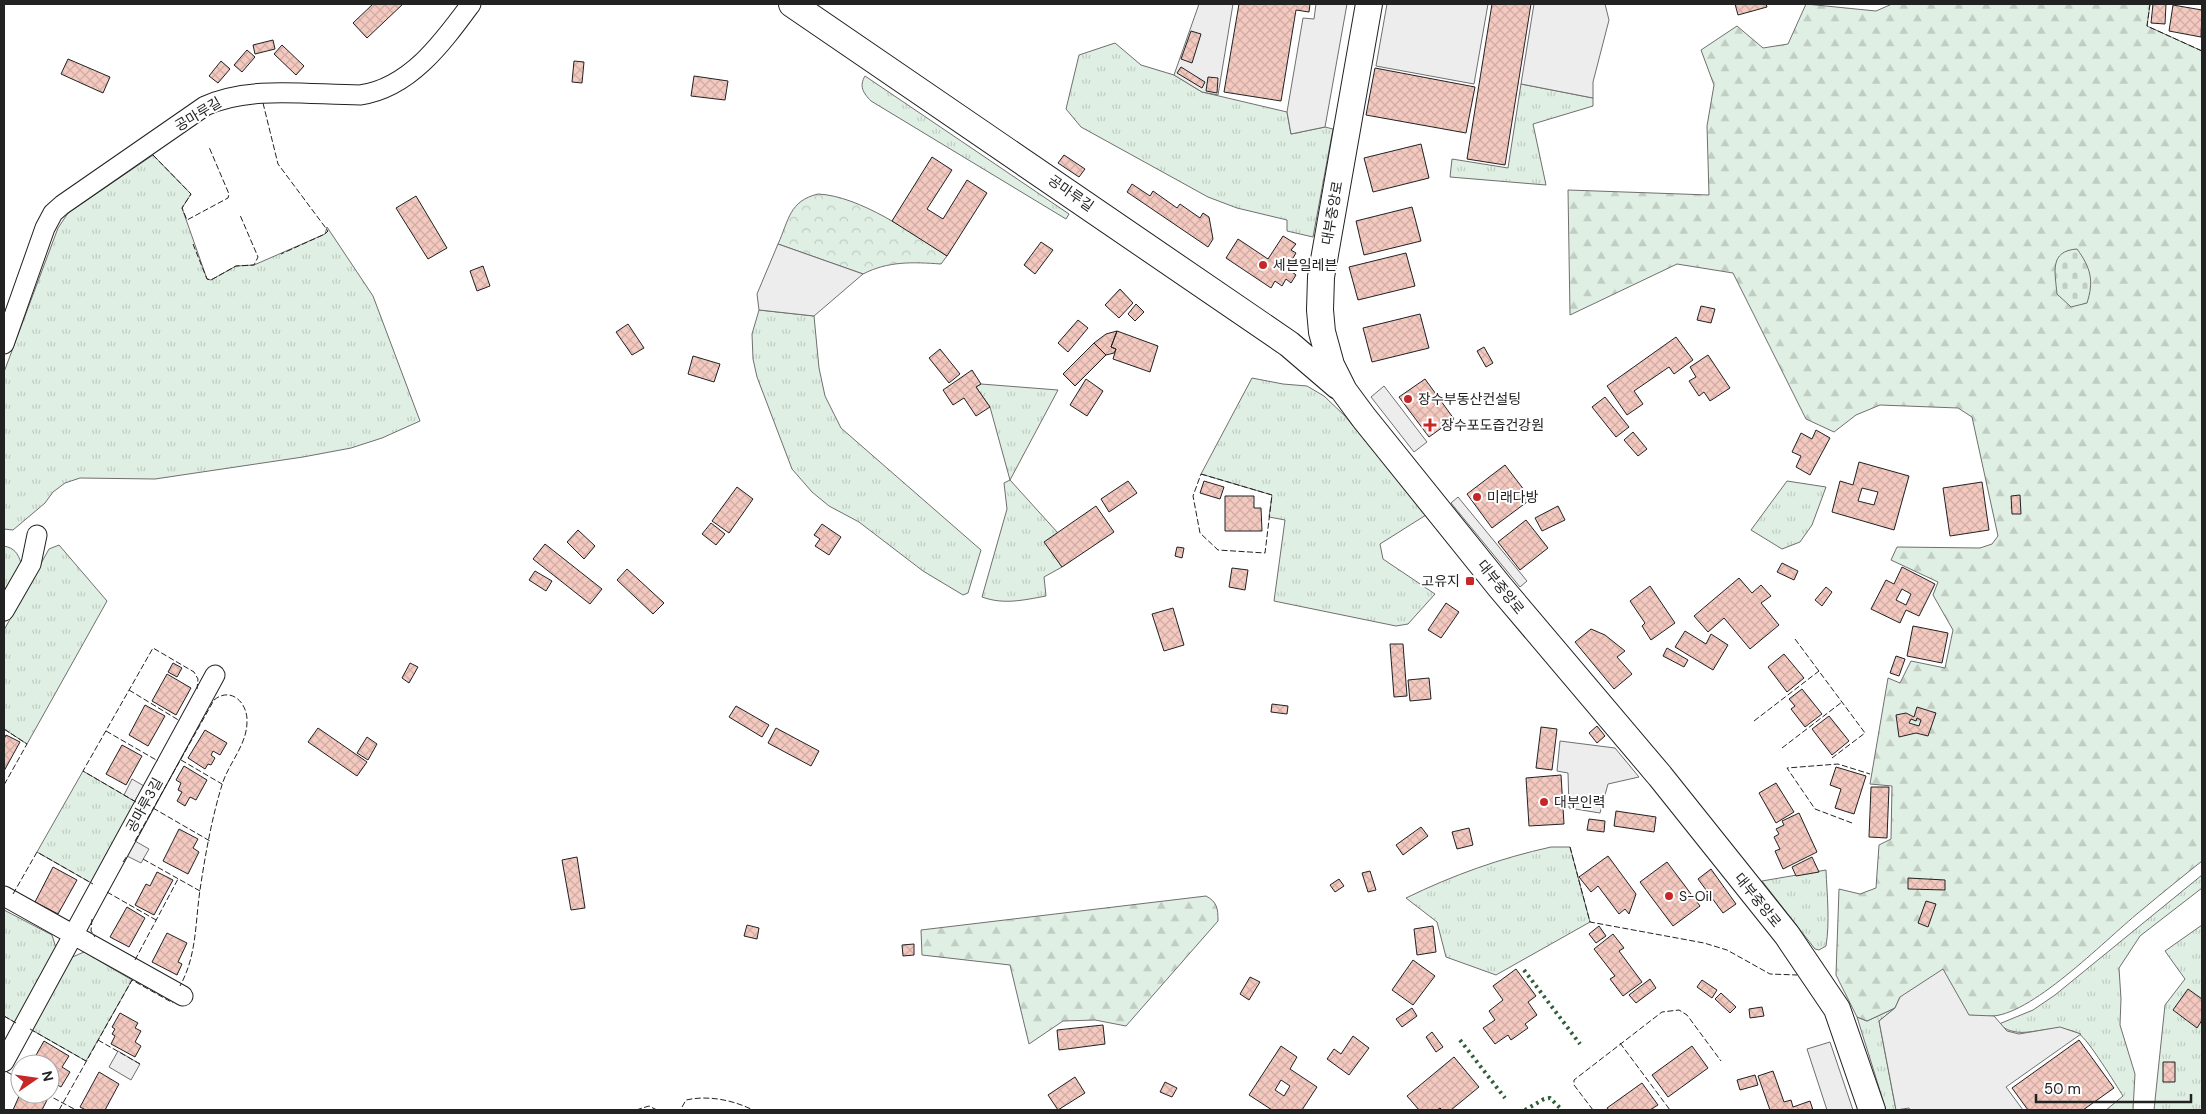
<svg xmlns="http://www.w3.org/2000/svg" width="2206" height="1114" font-family="'DM Sans','Noto Sans KR',sans-serif">
  <style>
    .grass { fill: url(#grass-tufts); stroke: #6f6f6f }
    .forest { fill: url(#forest-firs); stroke: #6f6f6f }
    .cemetery { fill: url(#cemetery-stones); stroke: #6f6f6f }
    .park { fill: url(#park-crowns); stroke: #6f6f6f }
    .parking { fill: #ededed; stroke: #6f6f6f }
    .building { fill: url(#building-cross-hatch); stroke: #222; fill-rule: evenodd }
    .lines { fill: none; stroke-linecap: round; stroke-linejoin: round }
    .street-casing { stroke: #222; stroke-width: 21 }
    .secondary-casing { stroke: #222; stroke-width: 28 }
    .street { stroke: #fff; stroke-width: 19 }
    .secondary { stroke: #fff; stroke-width: 26 }
    .hedge { stroke: #2f5e38; stroke-width: 4; stroke-dasharray: 2.5 4; stroke-linecap: butt }
    .fence { stroke: #222; stroke-width: 1; stroke-dasharray: 6 2.5; stroke-linecap: butt }
    .poi-dot { fill: #c62828; stroke: #fff; stroke-width: 2 }
    .labels { text-anchor: middle; dominant-baseline: central; stroke-width: 4; stroke-linejoin: round; paint-order: stroke }
    .street-label { font-size: 14px; fill: #222; stroke: #fff }
    .poi-label { font-size: 14px; fill: #222; stroke: #fff; text-anchor: start }
  </style>
  <defs>
    <pattern id="grass-tufts" width="24" height="20" patternUnits="userSpaceOnUse" patternTransform="scale(1.25)"><rect width="24" height="20" fill="#e0efe3"/><path d="M3 7l-1-3M5 7V3M7 7l1-3M15 17l-1-3M17 17v-4M19 17l1-3" fill="none" stroke="#c0cdc2"/></pattern>
    <pattern id="forest-firs" width="22" height="20" patternUnits="userSpaceOnUse" patternTransform="scale(1.25)"><rect width="22" height="20" fill="#e0efe3"/><path d="M5 1l3.5 6h-7zM16 11l3.5 6h-7z" fill="#c0cdc2"/></pattern>
    <pattern id="cemetery-stones" width="16" height="16" patternUnits="userSpaceOnUse" patternTransform="scale(1.25)"><rect width="16" height="16" fill="#e0efe3"/><path d="M2 7V4a2 2 0 0 1 4 0v3zM10 15v-3a2 2 0 0 1 4 0v3z" fill="#c0cdc2"/></pattern>
    <pattern id="park-crowns" width="20" height="18" patternUnits="userSpaceOnUse" patternTransform="scale(1.25)"><rect width="20" height="18" fill="#e0efe3"/><path d="M2 6a3 3 0 1 1 6 0M12 15a3 3 0 1 1 6 0" fill="none" stroke="#c0cdc2"/></pattern>
    <pattern id="building-cross-hatch" width="8" height="8" patternUnits="userSpaceOnUse" patternTransform="scale(1.25)"><rect width="8" height="8" fill="#f3c9c0"/><path d="M0 0l8 8M0 8l8-8" fill="none" stroke="#d0aca5"/></pattern>
  </defs>
  <rect width="100%" height="100%" fill="#fff"/>
  <path class="grass" d="M1115,43l26,22 33,10 28,17 85,20 4,22 34,-7 8,2 -20,108 -26,-6v-11l-50,-12 -29,-11 -127,-70 -15,-18 13,-54z
    M865,76l204,138 -3,5 -195,-118c-8,-8 -12,-15 -6,-25z
    M1521,84l72,14v8l-60,18 13,61 -96,-8 2,-18 56,9z
    M153,155l38,39 -9,14 25,71 4,1 25,-14 18,-1 71,-31 2,-7 46,69 47,125 -38,17 -31,10 -48,9 -148,22 -75,-1 -15,5 -12,9 -8,11 -32,27 -9,-1v-157l54,-144 10,-15z
    M759,310l55,6 5,52 6,28 16,32 140,122 -13,43 -5,2 -40,-24 -64,-49 -30,-16 -17,-14 -20,-23 -35,-92 -4,-18 -1,-25z
    M1252,378l31,6 24,2 17,10 21,20 81,99 -46,29 3,15 52,35 -27,30 -12,2 -122,-25 11,-81 -16,-3 3,-22 -71,-21z
    M981,384l77,6 -48,90 48,53 -13,9 17,25 -18,10 2,19c-22,4 -42,9 -64,1l25,-88 -3,-26 6,-3 -20,-73 -14,-20z
    M1787,481l39,6 -14,38 -12,17 -18,7 -31,-19z
    M59,545l48,56 -80,143 -23,-15v-99l45,-81z
    M4,546c10,2 14,7 17,17l-17,29z
    M83,771l53,31 -43,82 -56,-32z
    M1551,847h19l20,75 -94,53 -50,-18 -9,-35 -31,-24c47,-23 95,-40 145,-51z
    M1826,870c1,25 4,51 0,76l-7,4 -4,-1 -53,-68z
    M2202,875v13l-62,48 -21,32 2,31 -1,26 15,49 -2,36h-27l17,-14c-7,-11 -35,-57 -44,-62 -28,-16 -57,11 -80,-10l34,-14 22,-15z
    M4,910l48,25 4,13 -40,75 -12,-7z
    M2202,925v185h-48l11,-105 20,-26 -20,-28z
    M84,952l48,28 -46,81 -56,-32 40,-71z
    M1895,1008l-16,13 17,89h-10l-29,-93 10,4z"/>
  <path class="forest" d="M1806,4l70,7 16,-7h258l-3,22 55,25v810c-20,16 -40,32 -59,48 -34,27 -108,104 -150,107 -30,3 -64,-11 -93,-19l-5,11 -28,13 -10,-4 -21,-42 3,-86 21,5 16,-6 3,-43 12,-6 1,-53 -22,-2 18,-106 12,5 11,-22 34,7 8,-38 -20,-35 5,-13 -47,-22 6,-13 83,1 12,-4 6,-8 -26,-119 -14,-9 -78,-3 -24,10 -22,17 -28,-13 -73,-146 -56,-9 -107,51 -2,-125 141,5 -2,-69 7,-41 -13,-35 36,-24 26,22 25,-4z
    M1206,896c11,6 12,12 12,25l-92,105 -31,-6 -32,1 -34,23 -19,-79 -88,-10 -1,-25z"/>
  <path class="cemetery" d="M2077,249c14,19 17,32 10,54l-16,4 -14,-13c-2,-22 -8,-43 20,-45z"/>
  <path class="park" d="M818,194c42,2 94,39 129,62l-6,8c-28,-2 -53,-3 -78,10l-85,-30c11,-24 11,-43 40,-50z"/>
  <path class="parking" d="M1199,4h34l-15,91 -16,-3 -28,-17z
    M1316,4h31l-22,123 -34,7 -4,-22 16,-94 11,1z
    M1387,4h101l-14,80 -98,-18z
    M1534,4h71l4,16 -16,62v16l-72,-14z
    M778,244l85,30 -49,42 -55,-6 -2,-16z
    M1384,386l43,56 -13,10 -43,-55z
    M1458,497l69,84 -7,6 -69,-84z
    M1560,741l55,7 24,29 -31,7 -8,29 -31,-5 -1,-35 -11,-2z
    M132,779l12,7 -8,16 -12,-7z
    M135,841l14,8 -8,14 -14,-7z
    M1943,969l26,46 25,1 13,15 12,3 41,-7 21,7 -75,53 17,23h-113l-1,-2 -13,2 -17,-89 16,-13 5,-11z
    M1830,1042l23,68h-26l-20,-61z
    M118,1051l22,13 -9,16 -22,-13z"/>
  <path class="building" d="M373,4h30l-36,34 -14,-15z
    M1239,4h71l-1,8 -13,-2 -15,91 -57,-9z
    M1492,4h39l-26,161 -38,-6z
    M1735,4h31l1,3 -29,8z
    M2153,4h13l-1,20 -14,-1z
    M2173,5l29,5 -1,27 -32,-6z
    M1191,31l10,3 -9,29 -11,-4z
    M273,40l2,9 -20,5 -2,-9z
    M282,45l22,21 -8,9 -22,-21z
    M247,50l8,7 -13,15 -8,-7z
    M68,59l42,18 -7,16 -42,-19z
    M221,61l9,8 -12,14 -9,-7z
    M574,61l10,1 -2,21 -10,-1z
    M1181,67l24,15 -3,6 -25,-15z
    M1375,68l100,19 -9,46 -100,-18z
    M694,76l34,5 -3,19 -34,-4z
    M1208,77l10,1 -1,15 -11,-2z
    M1421,144l8,34 -56,14 -9,-34z
    M1064,155l21,14 -6,8 -21,-14z
    M932,157l20,13 -25,39 16,10 24,-39 20,13 -40,63 -55,-35z
    M1132,184l18,12 3,-5 24,17 3,-4 20,14 3,-5 6,4 4,22 -5,8 -81,-55z
    M416,196l31,52 -19,11 -32,-51z
    M1412,207l9,34 -57,14 -8,-34z
    M1283,236l13,8 -5,6 5,3 -9,15 9,7 -5,8 -5,-4 -4,7 -7,-5 -4,7 -45,-30 12,-19 30,20z
    M1041,242l12,8 -18,24 -11,-9z
    M1406,253l9,33 -57,14 -9,-33z
    M483,266l7,20 -13,5 -7,-20z
    M1120,289l13,14 -14,15 -14,-13z
    M1136,304l8,8 -9,9 -7,-7z
    M1701,306l14,3 -4,14 -14,-3z
    M1420,314l9,34 -57,14 -9,-34z
    M1078,320l10,8 -20,24 -10,-9z
    M628,324l16,24 -12,7 -16,-23z
    M1117,331l41,15 -8,26 -37,-13 3,-10 -5,-2z
    M1117,331l-6,16 5,2 -2,4 -8,2 -12,-12 12,-9z
    M1676,337l17,23 -19,14 -5,-7 -35,24 9,13 -16,11 -20,-29z
    M1094,343l12,12 -31,31 -12,-12z
    M1484,347l9,16 -7,4 -9,-16z
    M940,349l20,25 -11,9 -20,-25z
    M1708,355l22,33 -20,13 -6,-9 -5,4 -10,-15 7,-4 -6,-10z
    M693,356l27,8 -6,18 -26,-8z
    M972,370l9,14 -5,3 14,20 -14,9 -12,-18 -11,7 -10,-15z
    M1086,379l17,12 -16,25 -17,-11z
    M1425,379l29,40 -25,18 -30,-40z
    M1605,397l24,30 -13,10 -24,-30z
    M1816,430l14,8 -20,37 -14,-8 5,-11 -9,-4 9,-19 11,6z
    M1633,432l14,17 -9,7 -14,-16z
    M1859,462l50,14 -15,54 -62,-18 8,-31 13,4zM1862,488l16,4 -4,13 -16,-4z
    M1505,465l26,34 -39,29 -25,-34z
    M1128,481l9,12 -28,19 -8,-13z
    M1204,481l20,6 -4,12 -20,-6z
    M1982,482l7,48 -39,6 -7,-48z
    M737,487l16,12 -24,34 -17,-12z
    M2020,495l1,19h-9l-1,-18z
    M1225,496h29v12h7l1,23h-37z
    M1096,506l18,26 -52,35 -18,-25z
    M1558,506l7,14 -23,11 -7,-13z
    M1526,520l22,28 -28,22 -22,-28z
    M711,523l14,11 -9,11 -14,-11z
    M822,524l19,13 -12,18 -14,-9 5,-7 -6,-4z
    M578,530l17,16 -11,13 -17,-17z
    M545,544l57,45 -12,15 -57,-45z
    M1177,547l7,1 -2,10 -7,-2z
    M1782,563l16,8 -4,9 -17,-8z
    M1902,567l33,17 -16,32 -13,-6 -6,13 -29,-14 15,-29 8,4zM1902,589l9,5 -5,11 -10,-5z
    M1232,568l16,2 -3,20 -16,-3z
    M627,569l37,34 -11,11 -36,-34z
    M535,571l17,10 -6,10 -17,-11z
    M1739,578l13,15 9,-8 10,11 -10,7 18,22 -29,24 -26,-31 -16,14 -14,-16z
    M1650,586l25,37 -24,17 -9,-14 3,-3 -15,-22z
    M1826,587l6,5 -10,14 -7,-6z
    M1446,603l13,9 -18,26 -13,-8z
    M1173,608l11,37 -20,6 -12,-37z
    M1913,626l35,7 -6,30 -35,-7z
    M1591,629l14,6 20,16 -8,6 15,17 -18,15 -39,-47z
    M1685,631l21,13 5,-10 17,11 -15,25 -38,-23z
    M1390,644h13l4,52 -13,1z
    M1667,648l21,12 -4,7 -21,-11z
    M1784,654l20,24 -17,14 -19,-25z
    M1896,656l9,3 -6,17 -9,-3z
    M173,663l9,5 -5,9 -9,-5z
    M410,663l8,4 -9,16 -7,-5z
    M167,674l24,14 -15,27 -24,-14z
    M1429,678l2,21 -21,2 -2,-21z
    M1802,689l20,25 -17,13 -14,-18 4,-3 -6,-7z
    M1272,704l16,2 -1,8 -16,-2z
    M145,705l20,11 -17,30 -19,-11z
    M736,706l33,19 -7,12 -33,-20z
    M1917,707l19,6 -8,23 -12,-3 -17,4 -3,-22 10,-2 8,4zM1917,718l4,2 -2,6 -10,-3 2,-4 5,2z
    M1829,716l20,25 -17,14 -20,-26z
    M1597,726l8,10 -8,7 -8,-10z
    M1541,727l16,2 -5,41 -16,-2z
    M318,728l49,34 -10,14 -49,-34z
    M776,728l43,23 -8,15 -43,-23z
    M205,730l22,13 -7,12 -7,-4 -2,4 4,3 -4,7 -3,-1 -3,5 -17,-11z
    M6,735l14,7 -16,29v-32z
    M367,737l10,7 -9,16 -11,-7z
    M122,745l20,11 -16,29 -20,-11z
    M184,766l23,14 -11,20 -6,-3 -5,9 -8,-5 5,-9 -4,-2 3,-7 -5,-3z
    M1836,767l30,9 -12,38 -19,-6 6,-19 -11,-4z
    M1561,775l3,49 -35,2 -3,-48z
    M1776,783l18,29 -18,11 -17,-30z
    M1871,787h18l-2,51 -18,-1z
    M1616,811l40,6 -2,15 -40,-6z
    M1799,813l18,39 -34,17 -8,-18 5,-2 -6,-12 5,-3 -3,-5 8,-4 -2,-4z
    M1589,819l16,2 -1,11 -17,-2z
    M1421,827l7,9 -25,19 -7,-10z
    M1469,828l4,17 -16,4 -5,-17z
    M179,829l19,10 -5,9 6,4 -11,22 -25,-13z
    M1608,856l28,38 -7,20 -4,-5 -6,5 -21,-28 -7,6 -12,-15z
    M577,857l8,51 -14,2 -9,-50z
    M1812,857l7,15 -23,4 -4,-9z
    M1667,862l33,44 -27,20 -33,-44z
    M53,867l24,13 -19,34 -23,-12z
    M1711,869l25,35 -13,9 -25,-34z
    M1370,871l6,19 -8,2 -6,-19z
    M157,872l16,8 -19,35 -19,-10 11,-21 4,2z
    M1908,878l37,2v10l-37,-1z
    M1339,879l5,7 -9,6 -5,-7z
    M1926,901l10,3 -8,23 -10,-4z
    M127,907l18,11 -16,29 -19,-10z
    M747,925l12,3 -2,11 -13,-3z
    M1433,926l3,26 -19,3 -3,-26z
    M1599,926l7,10 -10,7 -7,-9z
    M167,933l20,10 -9,19 4,2 -5,11 -25,-13z
    M1613,934l11,14 -5,3 23,31 -19,14 -13,-17 5,-3 -21,-27z
    M914,944v11l-11,1 -1,-11z
    M1413,960l22,16 -22,29 -21,-15z
    M1516,969l20,27 -8,6 9,13 -12,9 3,4 -17,12 -3,-5 -13,9 -12,-16 12,-8 -6,-9 14,-11 -10,-14z
    M1250,977l10,5 -11,18 -9,-6z
    M1650,979l6,9 -20,15 -7,-8z
    M1702,980l15,10 -5,8 -15,-11z
    M2188,989l14,10v21l-5,8 -24,-18z
    M1721,993l15,14 -6,6 -15,-14z
    M1762,1007l2,9 -14,2 -1,-9z
    M1412,1008l5,8 -15,11 -6,-8z
    M120,1013l18,10 -3,5 6,3 -6,11 6,4 -6,11 -24,-13 4,-8 -3,-2 3,-5 -3,-2z
    M1103,1025l2,19 -46,6 -2,-20z
    M1432,1032l11,15 -7,5 -10,-15z
    M1353,1036l16,12 -20,27 -22,-16 7,-10 7,5z
    M2079,1040l35,48 -31,22h-55l-16,-22z
    M44,1041l25,15 -7,11 8,5 -9,15 -9,-5 -2,4v-22h-19z
    M1281,1046l16,11 -7,12 27,18 -15,23h-30l-23,-15zM1281,1080l9,6 -6,10 -9,-6z
    M1692,1046l16,22 -40,29 -16,-22z
    M1454,1057l25,30 -28,23h-9l-2,-2 -3,2h-18l-12,-14z
    M2163,1062h12v20h-12z
    M1773,1071l11,31 7,-2 2,7 17,-6 3,9h-43l-12,-34z
    M99,1072l20,12 -14,26h-19l-6,-3z
    M1755,1075l3,10 -18,5 -3,-10z
    M1075,1077l10,16 -27,17 -10,-15z
    M1165,1082l12,6 -5,9 -12,-5z
    M1642,1083l16,22 -8,5h-42l-1,-2z
    M20,1094h20l8,4 -6,12h-29z"/>
  <g class="lines">
    <g class="street-casing">
      <path id="street" d="M4,344l41,-116 8,-15 9,-8 143,-99c45,-21 106,-11 155,-11 50,-7 83,-53 111,-91
        M4,611l27,-47 6,-29
        M4,896l179,100
        M4,1062l211,-387"/>
    </g>
    <g class="secondary-casing">
      <path id="secondary" d="M792,4l497,340 49,42
        M1369,4l-48,273 -1,33 2,22 9,33 13,26 20,27 136,169 160,189 127,159 50,74 35,101"/>
    </g>
    <use href="#street" class="street"/>
    <use href="#secondary" class="secondary"/>
    <path class="hedge" d="M1524,970l56,74
      M1460,1040l45,58
      M1525,1110l19,-11 6,-1 12,12"/>
    <path class="fence" d="M2150,4l-3,22 55,25
      M263,103l15,61 50,67 -3,3 -44,20
      M153,155l38,39 -9,14 5,12 41,-22 1,-4 -20,-47
      M193,244l14,35 4,1 25,-14 18,-1 4,-8 -18,-42
      M1201,474l71,21 -7,58 -47,-3 -18,-17 -7,-37z
      M1795,639l70,94 -33,25
      M129,690l51,31
      M1754,721l65,-50
      M4,729l23,15 -23,41
      M106,731l52,30
      M1782,748l60,-46
      M181,760l41,24
      M136,802l-53,-31 70,-123 41,24 4,7 -1,10
      M153,808l57,33
      M1852,823l-37,-14 -28,-41 51,-4 32,10
      M135,841l79,-141c17,-14 34,3 33,22 0,23 -19,42 -25,63 -10,32 -17,71 -22,105 -5,34 -3,65 -20,96
      M1570,847l20,75 114,21 23,7 43,24 27,1
      M143,859l57,32
      M123,862l4,-6
      M107,892l49,28
      M13,894l24,-42 56,32
      M92,919l-1,12 4,6
      M135,960l43,-81
      M4,1016l12,7
      M30,1029l56,32
      M98,1040l42,24
      M1620,1043l50,67
      M7,1072l13,7
      M46,1094l30,16
      M682,1107l4,-7c22,-5 47,0 67,10
      M59,1110l73,-130 41,23
      M636,1110l13,-4 8,4
      M1593,1110l-19,-25v-5l88,-68 17,-2 8,5 34,46"/>
  </g>
  <g class="poi-dot">
    <circle cx="1263" cy="265" r="5"/>
    <circle cx="1408" cy="399" r="5"/>
    <path d="M1427.5 417.5h5v5h5v5h-5v5h-5v-5h-5v-5h5z"/>
    <circle cx="1477" cy="497" r="5"/>
    <rect x="1465" y="576" width="10" height="10" rx="2.5"/>
    <circle cx="1544" cy="802" r="5"/>
    <circle cx="1669" cy="896" r="5"/>
  </g>
  <g class="labels">
    <g class="street-label">
      <text transform="translate(198 114) rotate(-31)">공마루길</text>
      <text transform="translate(1071 193) rotate(35)">공마루길</text>
      <text transform="translate(1332 213) rotate(-80)">대부중앙로</text>
      <text transform="translate(1501 587) rotate(51)">대부중앙로</text>
      <text transform="translate(144 805) rotate(-61)">공마루3길</text>
      <text transform="translate(1758 900) rotate(51)">대부중앙로</text>
    </g>
    <g class="poi-label">
      <text x="1273" y="265">세븐일레븐</text>
      <text x="1418" y="399">장수부동산컨설팅</text>
      <text x="1441" y="425">장수포도즙건강원</text>
      <text x="1487" y="497">미래다방</text>
      <text x="1460" y="581" text-anchor="end">고유지</text>
      <text x="1554" y="802">대부인력</text>
      <text x="1679" y="896">S-Oil</text>
    </g>
  </g>
  <rect width="2206" height="1114" fill="none" stroke="#222222" stroke-width="10"/>
  <g transform="translate(35 1079) rotate(77)"><circle r="24" fill="#ffffff" stroke="#a7a7a7"/>
  <path d="M0-4L9 19L0 12L-9 19Z" fill="#c62828"/>
  <text y="-8" font-size="14" font-weight="bold" text-anchor="middle" fill="#222222">N</text>
  </g>
  <path d="M2036 1094v8h155v-8" fill="none" stroke="#222222" stroke-width="2.5"/>
  <text x="2044" y="1094" font-size="15" fill="#222222" stroke="#ffffff" stroke-width="4" paint-order="stroke">50 m</text>
</svg>
